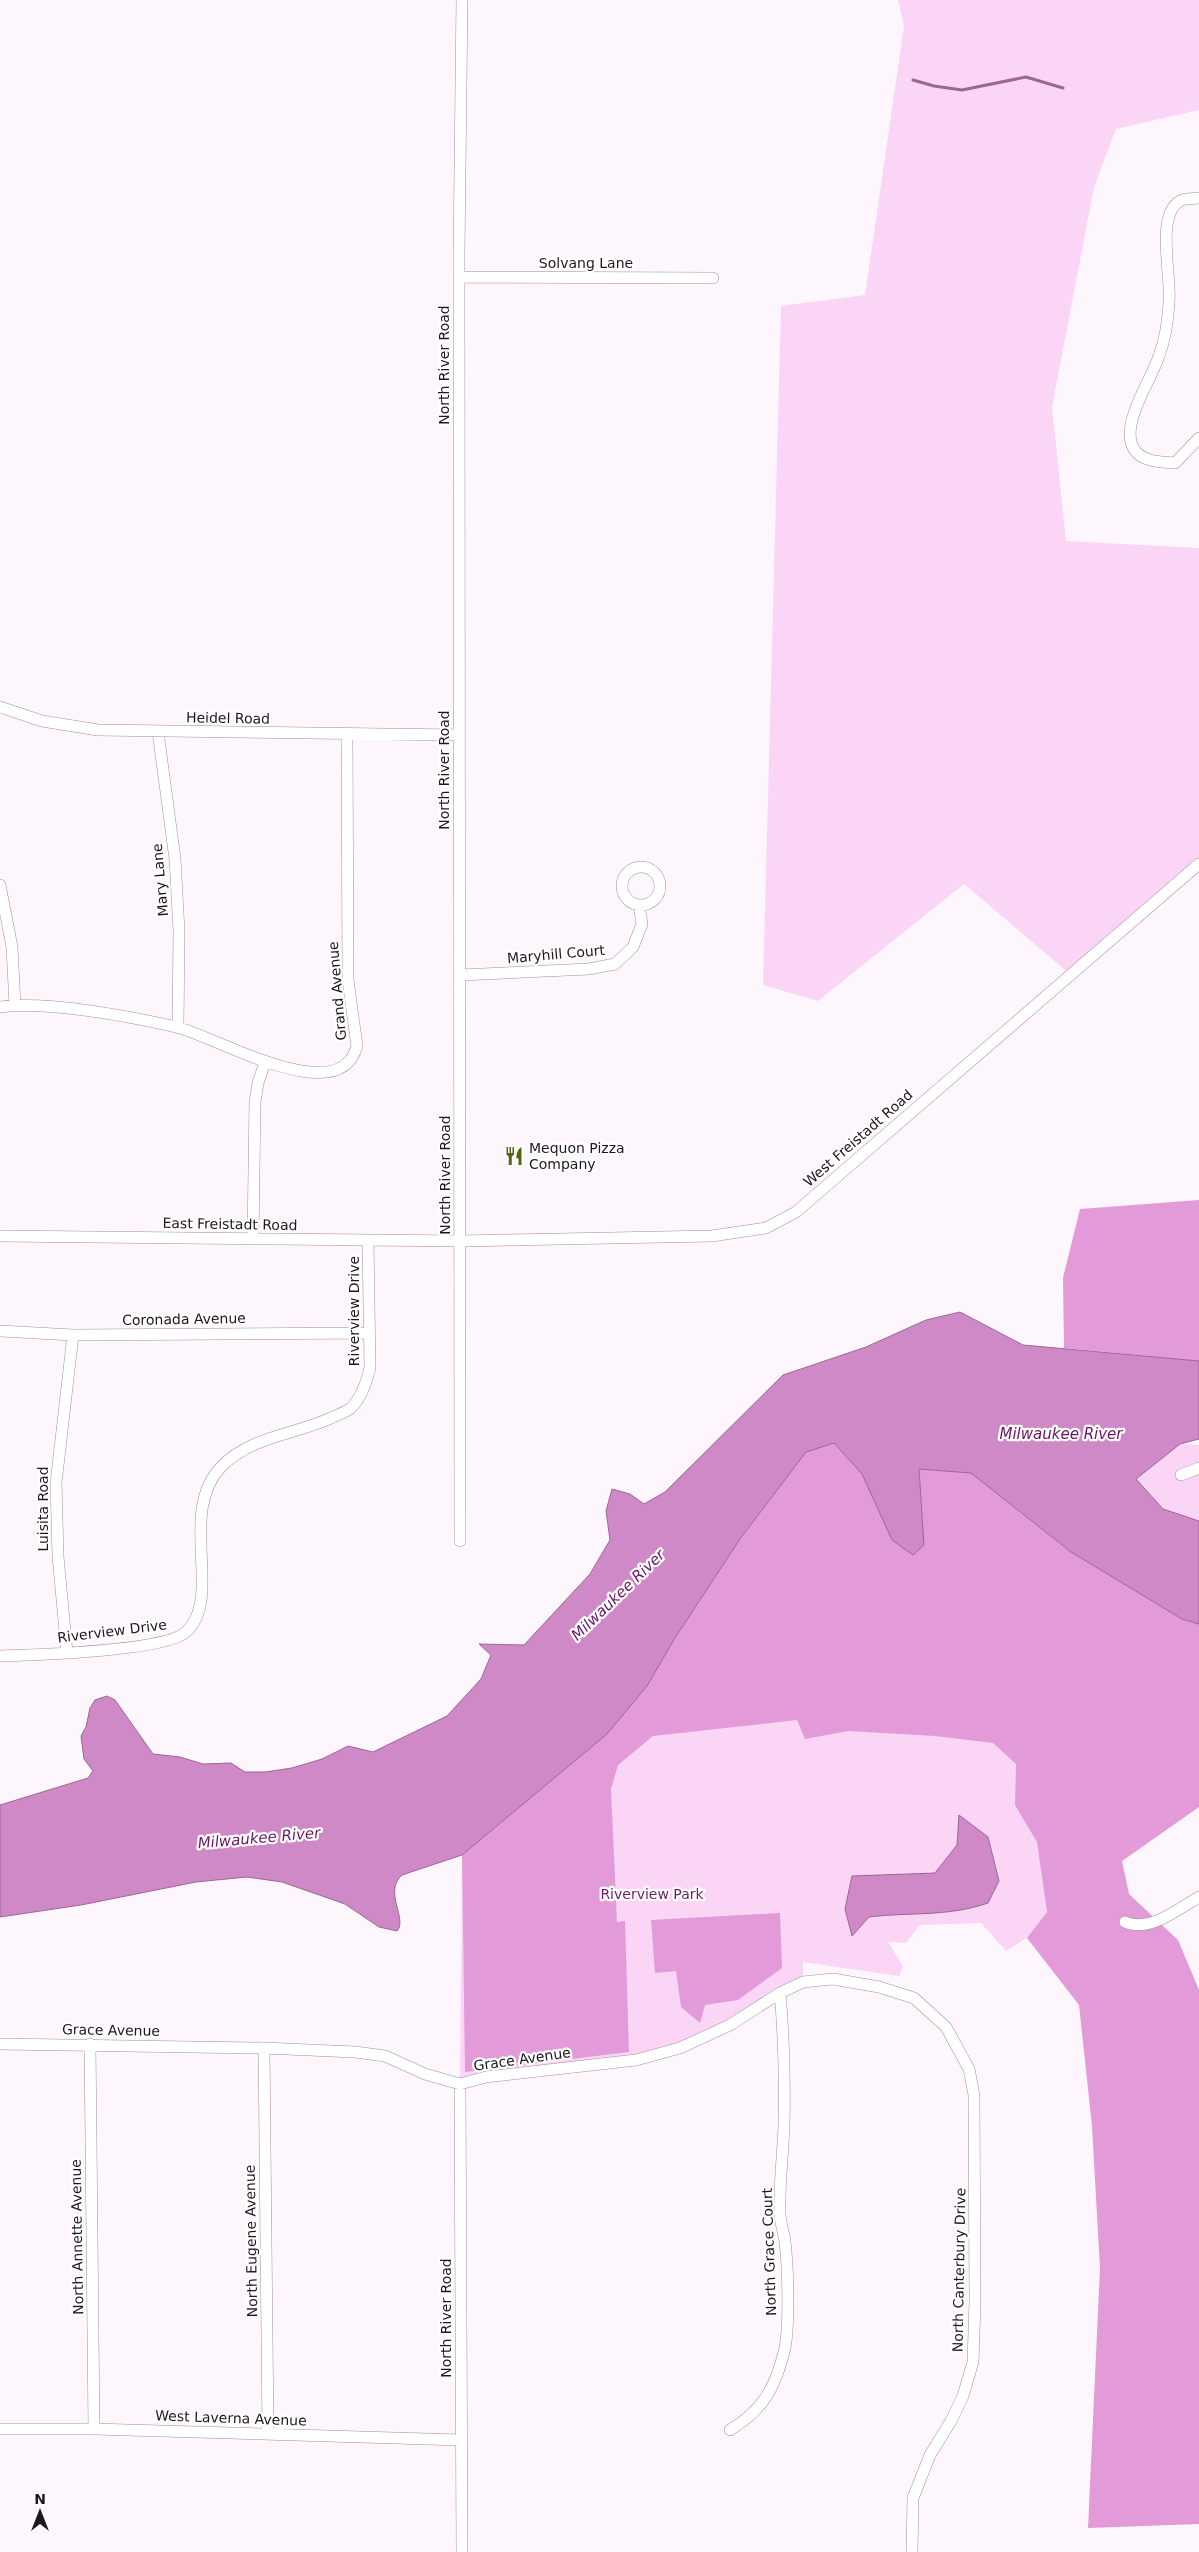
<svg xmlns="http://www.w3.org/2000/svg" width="1199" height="2552" font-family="'DejaVu Sans',sans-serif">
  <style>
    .green { fill: #fbd5f6 }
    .forest { fill: #e29ad9 }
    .water { fill: #d089c7; stroke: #9b6794 }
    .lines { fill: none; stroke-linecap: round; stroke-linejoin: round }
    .stream { stroke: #9b6794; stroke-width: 3 }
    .minor-casing { stroke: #a28f9f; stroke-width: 12 }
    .minor { stroke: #fff; stroke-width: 11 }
    .labels { text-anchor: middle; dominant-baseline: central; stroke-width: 4.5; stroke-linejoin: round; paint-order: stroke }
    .street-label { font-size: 14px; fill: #1e171d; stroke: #fff }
    .poi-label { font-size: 14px; fill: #1e171d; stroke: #fff; text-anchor: start }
    .park-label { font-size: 14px; fill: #6f1c69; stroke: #fff }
    .water-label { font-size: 15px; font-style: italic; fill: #691564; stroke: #fff }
  </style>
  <rect width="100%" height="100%" fill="#fef6fd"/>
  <path class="green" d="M898,0h301v110l-83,19 -22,58 -42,220 14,134 133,7v316l-129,110 -106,-90 -146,117 -55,-16 18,-679 84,-11 39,-269z
    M1180,1444l19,1v76l-36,-12 -27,-30z
    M971,1473l100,79 28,17 -57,309 5,34 -20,26 -21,13 -25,-28 -61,2 -14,18 -18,-1 15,24 -4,10 -96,-14v20l-123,66 -220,36 2,-229 33,-26 180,-191 65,-99 122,-65 30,66 30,-21z"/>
  <path class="forest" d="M1199,1200v161l-135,-13 -1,-70 17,-69z
    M834,1443l28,31 30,66 32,5 -5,-76 52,4 100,79 111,67 17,5v183l-77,54 7,33 49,46 21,50v534l-111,4 12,-260 -8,-142 -13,-121 -52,-67 20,-26 -10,-70 -22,-37 1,-41 -23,-21 -58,-7 -87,-5 -43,8 -8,-19 -144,16 -35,29 -7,24 6,133 8,-1 4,131 -164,20 -3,-217 145,-121 40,-48 28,-48 65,-99 66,-87z
    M780,1913l2,55 -44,32 -33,5 -5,18 -19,-16 -5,-36 -21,2 -4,-53z"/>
  <path class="water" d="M960,1312l63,33 176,16v78l-19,5 -44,35 27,30 36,12v103l-17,-5 -111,-67 -100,-79 -52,-4 5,76 -11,10 -21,-15 -30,-66 -28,-31 -28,9 -66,87 -65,99 -28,48 -40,48 -145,121 -60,20c-19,17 6,44 -5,56l-18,-4 -34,-23 -63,-22 -35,-5 -51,5 -115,23 -81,12v-112l88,-27 5,-7 -9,-12 -3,-23 5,-9 4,-19 5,-8 12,-4 8,4 38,54 27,3 23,7 28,-1 14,9h20l27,-4 30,-9 26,-13 25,6 74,-36 34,-37 10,-24 -12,-11 45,1 66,-71 20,-34 -4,-29 6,-22 18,5 14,10 21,-12 118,-117 83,-28 60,-27z
    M959,1815l29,22 11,44 -11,22c-40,14 -78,9 -119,14l-17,19 -7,-27 7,-33 83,-3 22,-28z"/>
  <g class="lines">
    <path class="stream" d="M913,80l21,6 28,4 64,-13 37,11"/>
    <g class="minor-casing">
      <path id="minor" d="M1199,198c-5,1 -14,0 -19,3 -25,14 -8,77 -11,102 -1,17 -4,37 -10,53 -8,24 -34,61 -28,86 5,20 28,20 44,21l24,-25
        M459,277l254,1
        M0,707l42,14 56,9 361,5
        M158,732l17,127 4,72 -1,96
        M622 886a19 19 0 1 1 38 0a19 19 0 1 1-38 0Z
        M0,885l12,62 3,58
        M461,975l128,-6 26,-5 18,-17 9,-23 -3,-19
        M0,1007c48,-6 128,9 176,20 37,8 164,85 181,19l-9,-66 -1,-246
        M0,1236l460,5 252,-5 54,-8 30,-16 403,-348
        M253,1239l2,-137 3,-19 7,-21
        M0,1331l73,4 296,-2
        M1181,1475l18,-7
        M460,1541l-1,-1288 3,-253
        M67,1653l-9,-97 -2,-73 17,-148
        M0,1656c33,-1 166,-5 186,-24 38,-35 -9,-119 35,-165 30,-31 73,-32 110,-49 6,-3 15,-6 20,-10 11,-11 16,-27 19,-41l-2,-126
        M1125,1922c24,11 53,-13 74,-25
        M0,2044l264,4 91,4 30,4 40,18 35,10 26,-7 150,-17 44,-12 50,-23 50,-32 23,-11 30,-3 46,8 35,11 32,29 23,42 5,26 1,207 -2,60 -10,34 -12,25 -21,34 -17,43 -1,54
        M90,2044l4,385
        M264,2048l4,386
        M460,2084l2,468
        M0,2429h94l367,11
        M730,2430c33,-20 45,-42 54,-78 6,-23 4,-85 1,-110 -1,-10 -5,-19 -5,-29 -1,-29 3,-59 4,-88 1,-44 0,-88 -4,-132"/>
    </g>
    <use href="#minor" class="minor"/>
  </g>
  <defs>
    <g id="restaurant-bare" transform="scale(1.5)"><path d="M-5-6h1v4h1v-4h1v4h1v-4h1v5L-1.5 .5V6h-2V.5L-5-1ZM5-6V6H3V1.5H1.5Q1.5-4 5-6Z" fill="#54650f" stroke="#fff" stroke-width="2.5" paint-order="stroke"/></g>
  </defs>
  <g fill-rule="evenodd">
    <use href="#restaurant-bare" x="514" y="1156"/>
  </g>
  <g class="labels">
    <g class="street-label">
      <text x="586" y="263">Solvang Lane</text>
      <text transform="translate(444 365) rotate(-90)">North River Road</text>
      <text transform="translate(228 718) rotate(1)">Heidel Road</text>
      <text transform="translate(444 770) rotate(-90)">North River Road</text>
      <text transform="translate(160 880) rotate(-95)">Mary Lane</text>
      <text transform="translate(556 954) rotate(-5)">Maryhill Court</text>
      <text transform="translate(337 991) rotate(-95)">Grand Avenue</text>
      <text transform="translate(858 1138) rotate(-41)">West Freistadt Road</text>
      <text transform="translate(445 1175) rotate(-90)">North River Road</text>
      <text transform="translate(230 1224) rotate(1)">East Freistadt Road</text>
      <text transform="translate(354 1311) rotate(-90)">Riverview Drive</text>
      <text transform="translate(184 1319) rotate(-1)">Coronada Avenue</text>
      <text transform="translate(43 1509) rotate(-90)">Luisita Road</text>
      <text transform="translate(112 1631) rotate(-7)">Riverview Drive</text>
      <text transform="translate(111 2030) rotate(1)">Grace Avenue</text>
      <text transform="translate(522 2059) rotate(-8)">Grace Avenue</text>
      <text transform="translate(77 2237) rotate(-91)">North Annette Avenue</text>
      <text transform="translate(251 2241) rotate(-91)">North Eugene Avenue</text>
      <text transform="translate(769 2252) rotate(-92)">North Grace Court</text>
      <text transform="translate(959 2270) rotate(-89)">North Canterbury Drive</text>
      <text transform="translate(446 2318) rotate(-90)">North River Road</text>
      <text transform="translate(231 2418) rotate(2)">West Laverna Avenue</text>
    </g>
    <g class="poi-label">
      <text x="529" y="1148">Mequon Pizza<tspan x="529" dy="16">Company</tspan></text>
    </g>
    <g class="park-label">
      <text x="652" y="1894">Riverview Park</text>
    </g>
    <g class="water-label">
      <text x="1061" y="1434">Milwaukee River</text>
      <text transform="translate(618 1595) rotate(-44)">Milwaukee River</text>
      <text transform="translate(259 1838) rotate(-5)">Milwaukee River</text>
    </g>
  </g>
  <g transform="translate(40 2512)" stroke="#ffffff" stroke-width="4" paint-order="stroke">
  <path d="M0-4L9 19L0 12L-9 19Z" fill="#1e171d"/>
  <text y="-8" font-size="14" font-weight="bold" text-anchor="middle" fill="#1e171d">N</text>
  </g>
</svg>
